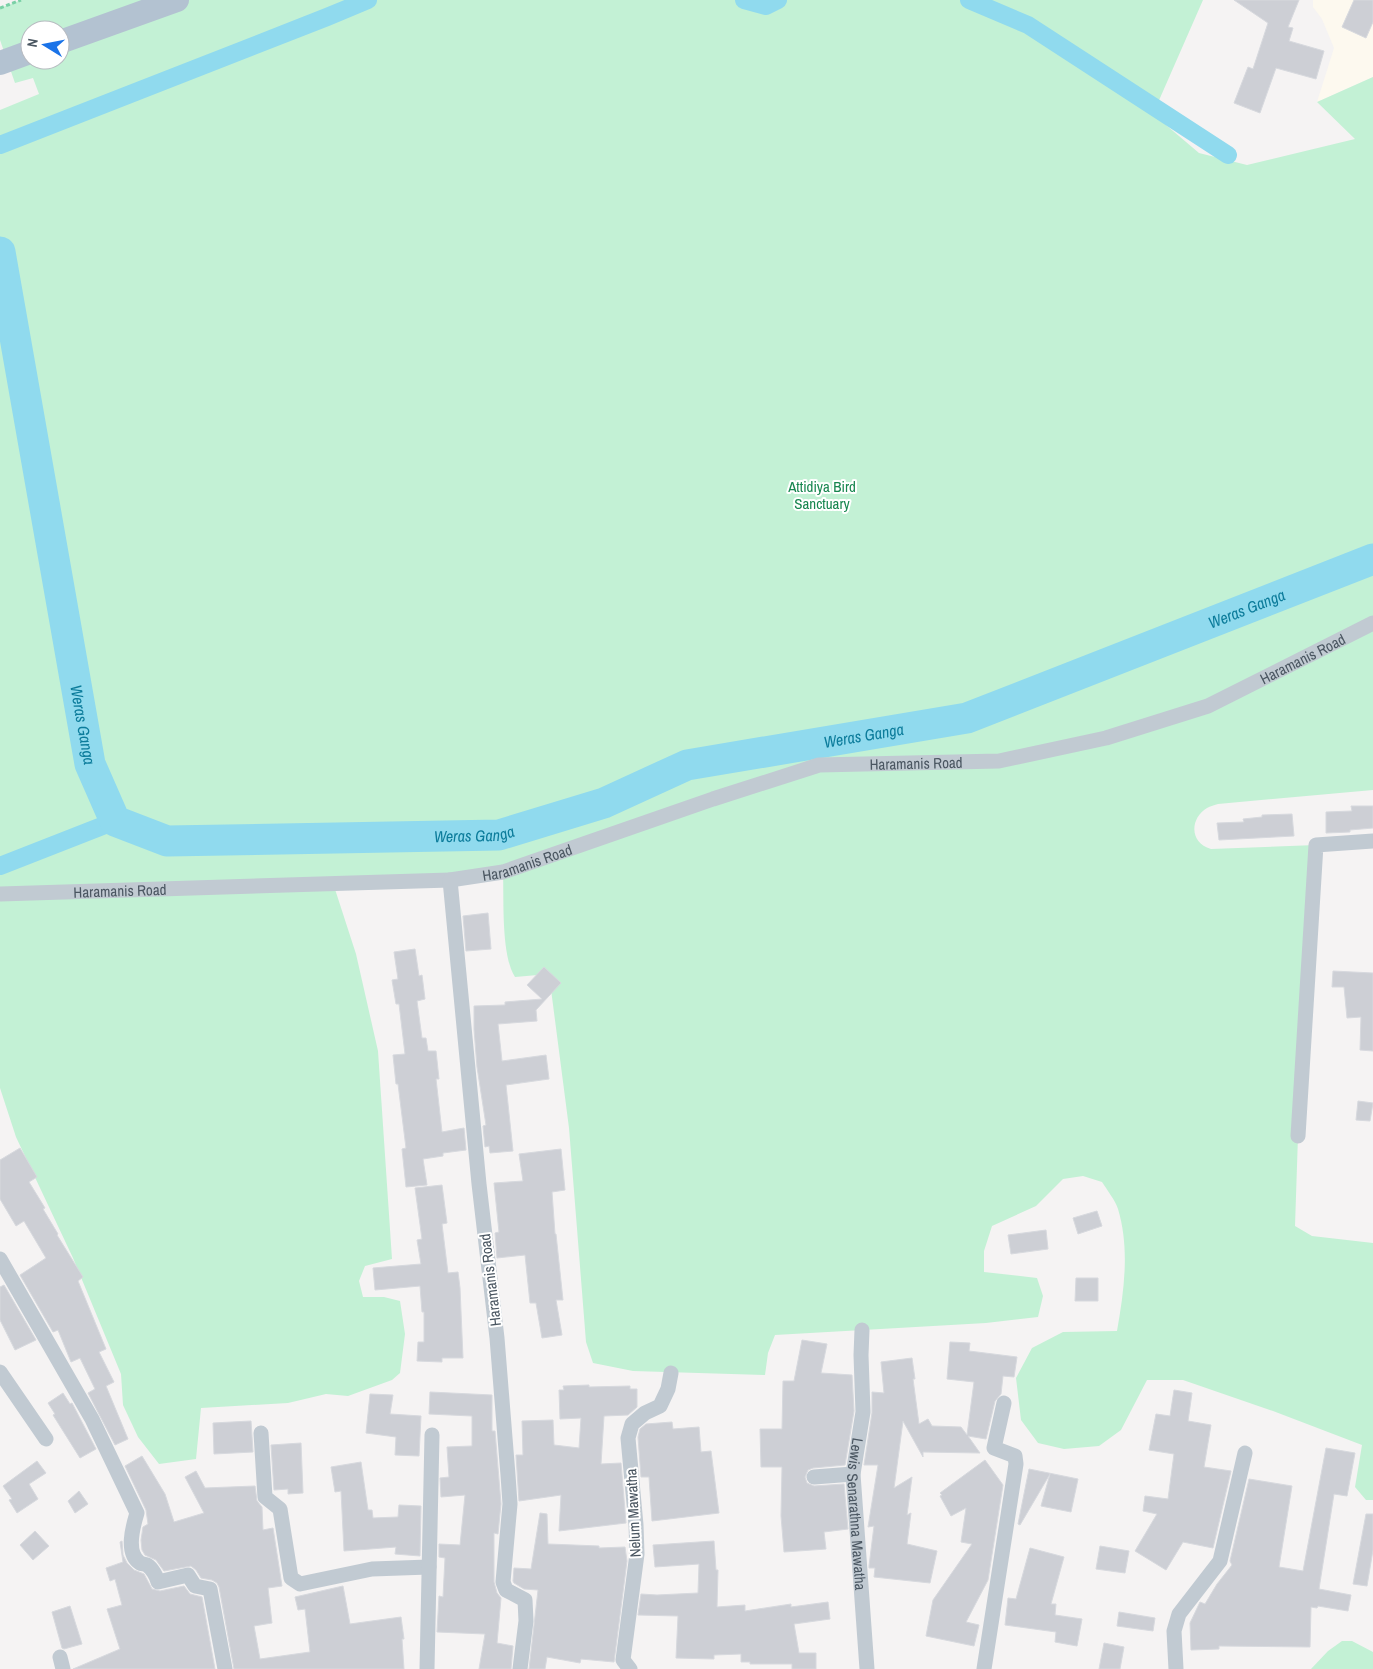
<svg xmlns="http://www.w3.org/2000/svg" width="1373" height="1669" font-family="'Archivo Narrow',sans-serif">
  <style>
    .commercial { fill: #fdf9ef }
    .green { fill: #c3f1d5; fill-rule: evenodd }
    .lines { fill: none; stroke-linecap: round; stroke-linejoin: round }
    .canal { stroke: #90daee; stroke-width: 18 }
    .river { stroke: #90daee; stroke-width: 31 }
    .building { fill: #cdcfd5; stroke: #d7d9de }
    .path { stroke: #7ad0a6; stroke-width: 3; stroke-dasharray: 4 2.5; stroke-linecap: butt }
    .street { stroke: #c1cad2; stroke-width: 15 }
    .primary { stroke: #b3c2d1; stroke-width: 24 }
    .labels { text-anchor: middle; dominant-baseline: central; stroke-width: 4; stroke-linejoin: round; paint-order: stroke }
    .park-label { font-size: 15px; fill: #17864f; stroke: #fff }
    .street-label { font-size: 15px; fill: #4a5661; stroke: #fff }
    .water-label { font-size: 16px; font-style: italic; fill: #0c7c9b; stroke: #fff }
  </style>
  <rect width="100%" height="100%" fill="#f5f3f3"/>
  <path class="commercial" d="M1313,0h60v77l-56,25 17,-54 -12,-29 -9,-12z"/>
  <path class="green" d="M21,0h1182l-50,114 46,39 48,12 108,-26 -38,-37 56,-25v713l-155,14c-3,1 -8,2 -11,4 -17,10 -18,35 4,41l105,-4 -18,291 -3,90 17,10 61,7v257h-7l-11,-13 7,-42 -89,-34 -90,-31h-36l-26,50 -22,16 -35,3 -26,-6 -17,-23 -5,-42 16,-30 31,-16 54,-1c7,-40 13,-82 1,-122 -3,-9 -11,-19 -16,-27l-19,-6 -20,3 -27,27 -44,20 -8,25v21l53,6 6,18 -5,21 -52,6 -211,12 -7,18 -3,22 -132,-4 -40,-8 -7,-21 -17,-214 -20,-154 -34,3c-14,-21 -11,-78 -12,-104l-170,10 23,71 22,97 14,208 -27,7 -6,15 4,16h21l16,4 5,33 -5,39 -8,7 -44,16 -22,-2 -38,9 -87,5 -5,51 -37,5 -21,-27 -15,-32 -2,-31 -48,-116 -57,-121 -16,-49v-978l39,-16 -6,-16 -18,5 -15,-43v-32zM30,30h30v30h-30z
    M1342,1641h10l21,11v17h-62l17,-18z"/>
  <g class="lines">
    <path class="canal" d="M744,0l22,6 12,-6
      M969,0l59,25 200,130
      M0,145l327,-128 41,-17
      M0,866l115,-45"/>
    <path class="river" id="s1" d="M0,252l90,512 25,57 52,20 332,-6 105,-32 83,-38 280,-47 406,-159"/>
  </g>
  <path class="building" d="M1234,0h65l-11,27 5,1 -4,13 35,10 -8,28 -40,-11 -16,45 -26,-10 14,-36 5,2 15,-46z
    M1354,0h19v22l-7,16 -24,-11z
    M1351,806h22v22l-23,2v2l-24,1v-21l26,-1z
    M1292,814l2,22 -75,4 -2,-17 27,-1 -1,-3 19,-2v-2z
    M488,913l3,36 -25,2 -3,-35z
    M415,949l4,27 3,-1 3,24 -8,2 5,37h4l2,13h8l3,28h-3l6,53 22,-4 2,22 -23,3v3l-20,3 4,26 -21,2 -4,-38 4,-1 -8,-64h-2l-3,-29 12,-1 -6,-50h-3l-4,-24 6,-1 -4,-27z
    M544,967l17,16 -25,27 1,11 -39,3 4,37 44,-6 3,24 -43,6 7,66 -23,2 -1,-7 -4,1 -2,-21 3,-1 -9,-58 -3,-38v-23l31,-1v-3l37,-3 -15,-14z
    M1333,971l40,2v78l-13,-1 1,-33 -14,1 -3,-31h-12z
    M1358,1101l15,2 -3,18 -14,-1z
    M20,1148l17,29 -8,5 16,26 -2,1 15,25 -1,1 26,42 -5,4 28,68 -7,3 15,30 -8,4 22,53 -13,6 -27,-52 7,-4 -15,-31 -9,4 -13,-32 -5,2 -33,-57 26,-17 -22,-37 -8,5 -16,-27v-39z
    M561,1149l4,41 -13,2 3,42h1l7,66h-7l6,35 -20,3 -6,-35h-6l-5,-48 -28,3 -2,-25 4,-1 -5,-49 29,-2 -4,-27z
    M442,1185l5,38 -5,1 6,49 10,-1 2,16 3,70h-21v4l-25,-1 1,-19h6v-30h-2l-2,-26 -45,4 -2,-22 48,-4 -4,-24 5,-1 -7,-51z
    M1097,1211l5,15 -24,8 -5,-16z
    M1046,1230l2,19 -37,5 -3,-19z
    M1076,1278h22v23h-23z
    M4,1285l32,55 -21,10 -15,-30v-33z
    M802,1340l25,4 -6,29 31,2 2,36 -9,54 -32,3 -5,2 -3,7 2,6 7,3 30,-2 4,45 -24,3 2,17 -42,3 -3,-36 1,-49h-21l-1,-38h22l1,-48h11z
    M950,1342l20,1 -1,8 48,6 -3,20 -11,-1 -2,18 -6,7 -9,38 -18,-3 12,17 -57,-1v5l-20,-36 -9,67 18,-11 -5,38 4,-2 -4,31 30,7 -7,32 -56,-6 1,-9h-6v-2l5,-40 -6,1 10,-62h-14l8,-52v-21l12,1 -3,-31 31,-4 3,21h-2l6,45 9,-5 4,7 29,1 6,8 7,-53 -27,-3z
    M589,1385v2l41,-1v3h7v18l-9,8 -24,1 -3,48 20,-1 5,60 -67,8 2,-36 -42,6 -3,-46h7l-1,-34 31,-1 1,25 25,3 2,-30 -21,1 -1,-29h5l-1,-4z
    M1174,1390l18,3 -4,28 23,4 -7,42 27,4 -18,77 -30,-6 -17,28 -31,-19 22,-37 -14,-3 2,-15 23,3 6,-45 -25,-4 7,-36 14,2z
    M430,1392l62,3v36h3l6,73 -3,30 -4,-1v49l3,11 4,5 -4,45 16,3 -2,23h-32l6,-35 -48,-2 2,-36 4,1 2,-39 -6,-1v-13l21,1 5,-50 -24,2 -1,-19 9,-1 -2,-30 25,-1v-30l-43,-2z
    M63,1393l7,11 2,-1 24,46 -16,9 -27,-43 2,-1 -7,-11z
    M370,1394l23,1 -3,19 31,2 -2,40 -24,-1 1,-18 -30,-4z
    M251,1421l2,31 -39,2 -1,-31z
    M672,1422l1,7 26,-2 2,25 10,-1 8,62 -67,8 -3,-44h-8l-3,-40 2,-8 6,-5z
    M301,1443l2,50 -15,1v-5l-14,1 -3,-45z
    M1326,1448l29,5 -8,43 -13,-2 -15,95 32,6 -3,16 -30,-5 -1,2 -6,-1 -1,40 -91,-1v3l-28,1 -1,-27 10,-21 5,2 12,-20 15,-19 -2,-4 19,-82 43,7 -13,81 24,4z
    M142,1456l23,38 9,28 30,-9 -19,-36 11,-6 9,17 50,-2 2,15 5,6 1,23 10,-2 9,58 -14,2 4,35 -18,3 6,33 50,-7 -5,-43 -7,1 -3,-13 48,-11 7,38 51,-7 3,22h-2l2,30h-170l-15,-82 -2,-4 -5,-3 -11,-2 -5,-8 -5,-4 -27,5 -8,-11 -11,-5 -3,-5 -1,-10 2,-13 5,-3 -2,-14 -21,-44z
    M985,1460l18,25 -15,95 -22,42 13,3 -5,21 -48,-10 7,-36 39,-56 -11,-2 5,-34 -15,8 -11,-20 2,-1 -2,-2z
    M37,1461l9,12 -17,11 9,15 -21,14 -8,-13 3,-1 -9,-13z
    M361,1462l7,48h4l1,8 25,-1 1,-12 22,1 -1,50 -25,-2 1,-7 -52,4 -3,-60 -6,1 -4,-25z
    M1029,1469l49,10 -7,33 -30,-6 9,-32 -30,51 -2,-1z
    M79,1491l9,13 -13,9 -7,-12z
    M540,1513l7,1 1,30 51,2v2l26,-1 2,14 -13,101 -33,-3 -1,4 -33,-6 -2,12h-16l9,-79 -14,-1 -10,-6 -1,-2 1,-13 17,1z
    M1366,1514h7v36l-6,36 -14,-2z
    M35,1531l14,15 -16,14 -13,-15z
    M122,1541l1,14 4,8 7,7 10,4 8,15 8,2 24,-5 6,8 12,3 13,72h-142l47,-20 -13,-40 15,-4 -7,-26 -5,2 -4,-13 17,-6 -3,-20z
    M714,1541l2,29h2l-1,37 28,-2v6l46,-7v3l37,-5 2,17 -36,5 5,29h17v16h-24v-5h-42v-2h-9v-8l-27,1v4l-38,-1 2,-42 -40,-1 3,-21 16,1 41,-2 1,-29 -44,3 -2,-22z
    M1100,1546l29,5 -4,22 -29,-4z
    M1030,1548l34,9 -13,47h5l-1,11 27,4 -5,27 -22,-4 1,-10 -51,-7 3,-27 8,1z
    M70,1606l12,38 -18,5 -2,-1 -10,-36z
    M1119,1612l36,6 -2,13 -36,-5z
    M1104,1643l20,4 -4,22h-21z"/>
  <g class="lines">
    <path class="path" d="M0,8l21,-8"/>
    <g class="street">
      <path id="s2" d="M0,894l450,-14"/>
      <path d="M1298,1136l18,-291 57,-4"/>
      <path d="M0,1259l92,160 45,94c-4,13 -12,40 3,50 2,1 5,1 7,2 5,3 10,12 11,17l30,-7 7,11 15,3 15,80"/>
      <path id="s3" d="M862,1330l-1,25 2,57 -10,62 14,195"/>
      <path d="M0,1372l46,67"/>
      <path d="M261,1433l4,64 15,12 11,69 9,6 72,-15 57,-2"/>
      <path d="M814,1477l39,-3"/>
      <path d="M60,1657l3,12"/>
      <path d="M427,1669l5,-234"/>
      <path id="s4" d="M520,1669l6,-48 -1,-21 -19,-10 -3,-8 7,-78 -2,-29 -11,-137 -18,-154 -29,-304 53,-8 210,-73 106,-34 180,-4 107,-23 102,-32 165,-83"/>
      <path d="M630,1669l-7,-9 14,-106 -1,-29 -8,-87 4,-14 13,-11 15,-7 8,-17 3,-16"/>
      <path d="M984,1669l32,-205 -1,-8 -21,-8 10,-45"/>
      <path d="M1176,1669l-2,-38 5,-17 41,-53 25,-108"/>
    </g>
    <path class="primary" d="M60,42l117,-42
      M0,63l30,-11"/>
  </g>
  <g class="labels">
    <g class="park-label">
      <text x="822" y="486">Attidiya Bird<tspan x="822" dy="17">Sanctuary</tspan></text>
    </g>
    <g class="street-label">
      <text stroke="none"><textPath href="#s4" startOffset="1694">Haramanis Road</textPath></text>
      <text stroke="none"><textPath href="#s4" startOffset="1289">Haramanis Road</textPath></text>
      <text stroke="none"><textPath href="#s4" startOffset="884">Haramanis Road</textPath></text>
      <text stroke="none"><textPath href="#s2" startOffset="120">Haramanis Road</textPath></text>
      <text transform="translate(490 1280) rotate(-97)">Haramanis Road</text>
      <text transform="translate(633 1513) rotate(-93)">Nelum Mawatha</text>
      <text stroke="none"><textPath href="#s3" startOffset="185">Lewis Senarathna Mawatha</textPath></text>
    </g>
    <g class="water-label">
      <text stroke="none"><textPath href="#s1" startOffset="1755">Weras Ganga</textPath></text>
      <text stroke="none"><textPath href="#s1" startOffset="480">Weras Ganga</textPath></text>
      <text stroke="none"><textPath href="#s1" startOffset="1350">Weras Ganga</textPath></text>
      <text stroke="none"><textPath href="#s1" startOffset="945">Weras Ganga</textPath></text>
    </g>
  </g>
  <g transform="translate(45 45) rotate(280)"><circle r="24" fill="#ffffff" stroke="#b7bbc0"/>
  <path d="M0-4L9 19L0 12L-9 19Z" fill="#1a73e8"/>
  <text y="-8" font-size="14" font-weight="bold" text-anchor="middle" fill="#4a5661">N</text>
  </g>
</svg>
